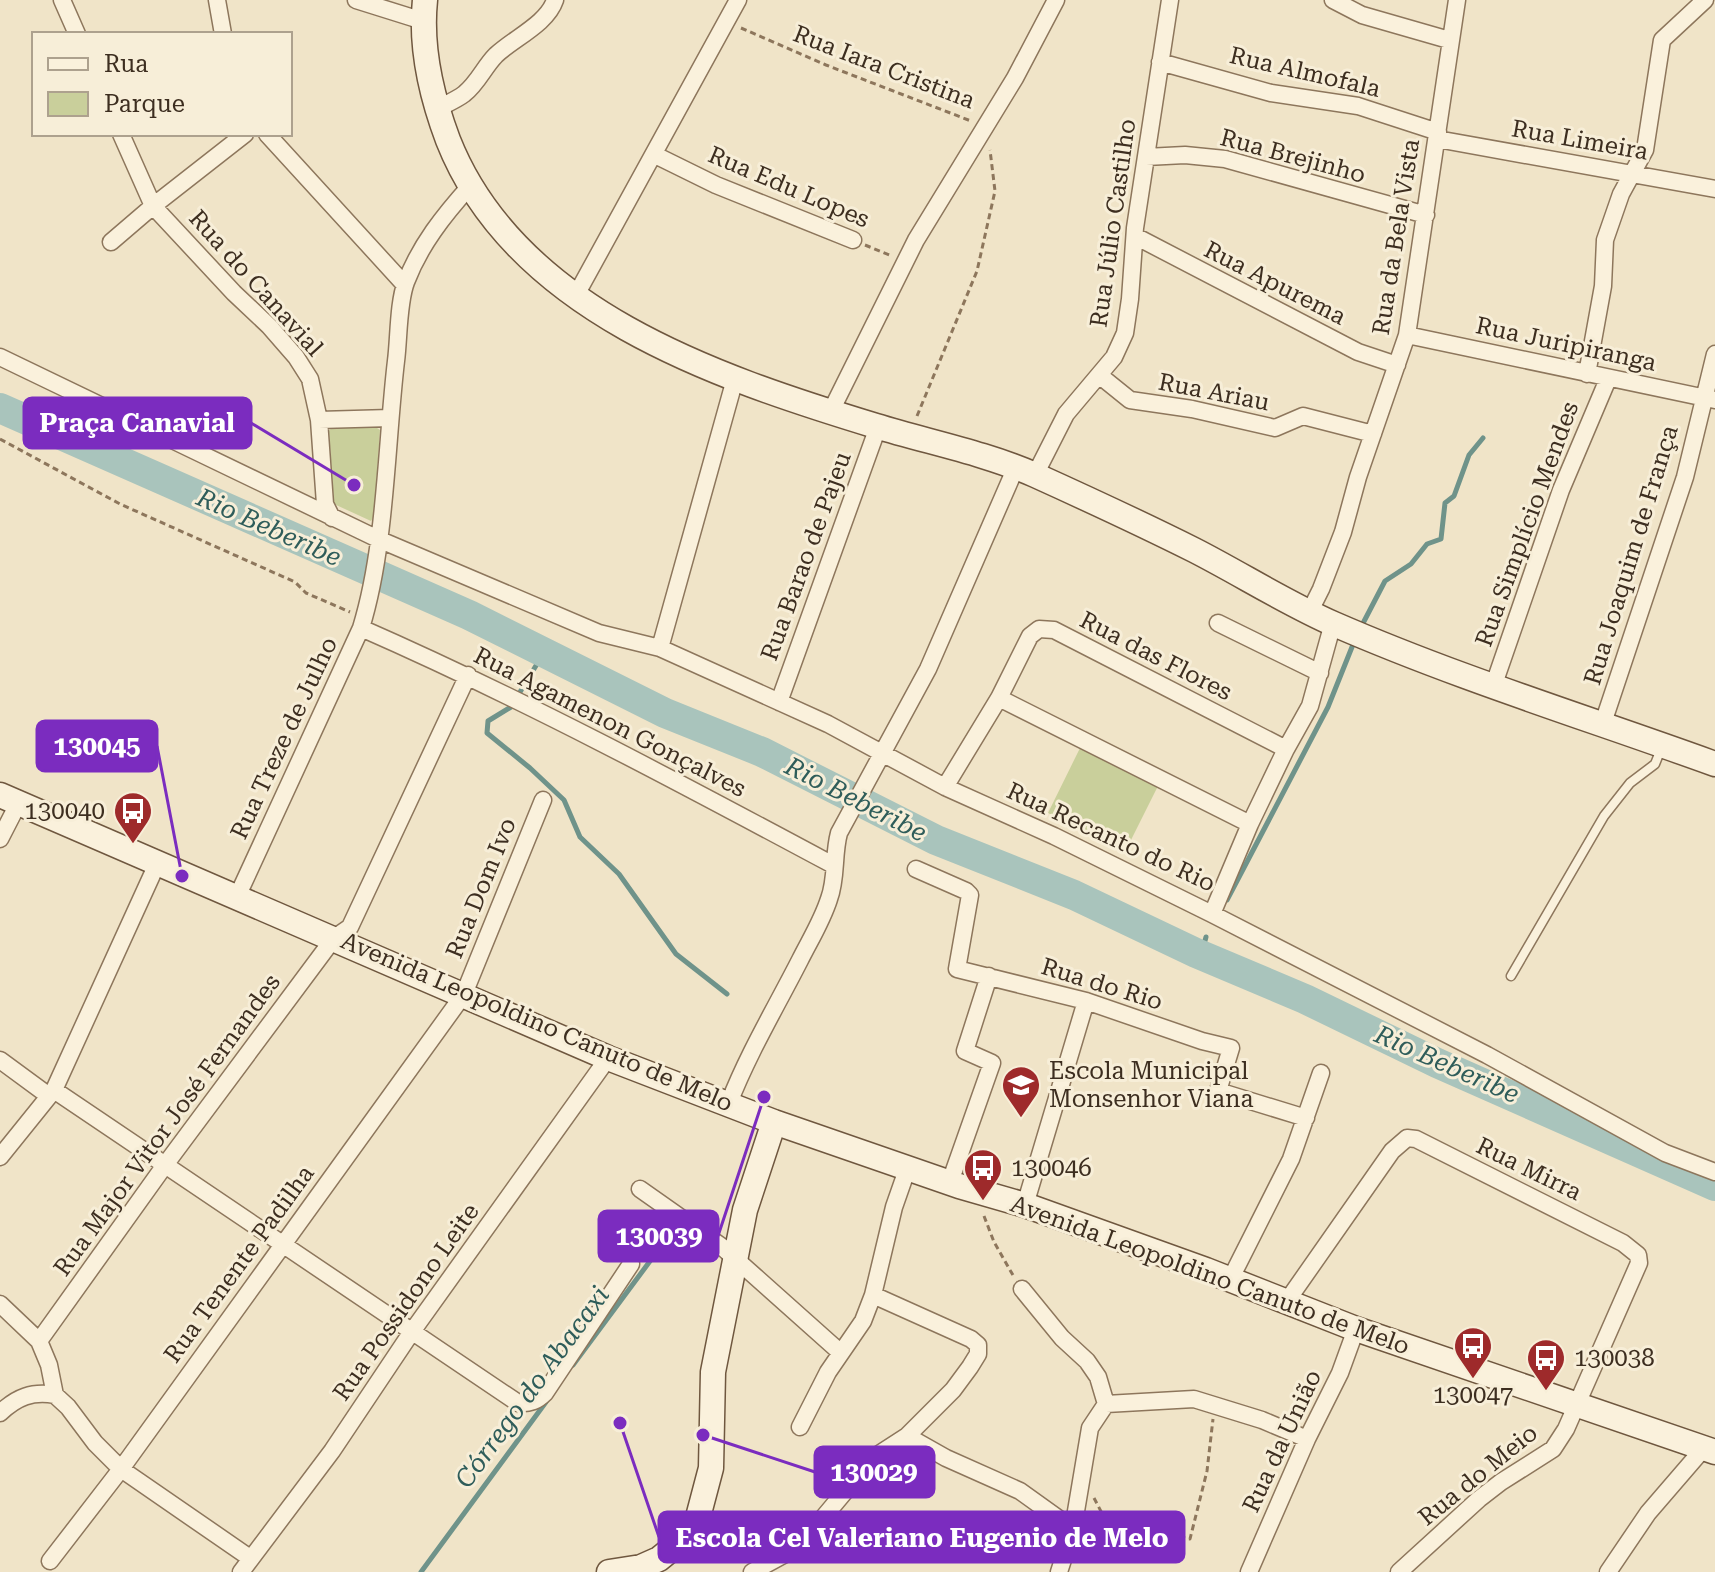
<svg xmlns="http://www.w3.org/2000/svg" width="1715" height="1572" font-family="'Roboto Serif',serif">
  <style>
    .green { fill: #c9cf9b }
    .lines { fill: none; stroke-linecap: round; stroke-linejoin: round }
    .stream { stroke: #6f938a; stroke-width: 5 }
    .river { stroke: #a9c4bc; stroke-width: 30 }
    .lane-casing { stroke: #8d765c; stroke-width: 11 }
    .street-casing { stroke: #8d765c; stroke-width: 19 }
    .secondary-casing { stroke: #6f573f; stroke-width: 27 }
    .path { stroke: #8d765c; stroke-width: 3; stroke-dasharray: 6 4; stroke-linecap: butt }
    .lane { stroke: #faf1dc; stroke-width: 8 }
    .street { stroke: #faf1dc; stroke-width: 16 }
    .secondary { stroke: #faf1dc; stroke-width: 24 }
    .labels { text-anchor: middle; dominant-baseline: central; stroke-width: 6; stroke-linejoin: round; paint-order: stroke }
    .street-label { font-size: 24px; fill: #3d2e20; stroke: #f7eed8 }
    .poi-label { font-size: 24px; fill: #3d2e20; stroke: #f7eed8; text-anchor: start }
    .water-label { font-size: 26px; font-style: italic; fill: #2f5d5a; stroke: #f7eed8 }
    .leader { fill: none; stroke: #7b2cbf; stroke-width: 3 }
    .callout-dot { fill: #7b2cbf; stroke: #f7eed8; stroke-width: 3 }
    .callout { fill: #7b2cbf; stroke: #7b2cbf; stroke-width: 3 }
    .callout-label { font-size: 26px; text-anchor: middle; font-weight: bold; fill: #fff }
  </style>
  <rect width="100%" height="100%" fill="#f0e4c8"/>
  <path class="green" d="M332,427l45,1 3,2 -6,87 -3,4 -37,-17 -5,-73z
    M1081,746l78,38 -34,68 -77,-39z"/>
  <g class="lines">
    <path class="stream" d="M1360,629l25,-48 26,-17 16,-20 14,-5 4,-36 9,-7 15,-41 14,-17
      M543,654l-32,53 -23,14 -1,12 43,35 34,32 16,37 39,37 57,80 51,40
      M1227,900l101,-193 26,-65
      M1201,955l5,-18
      M573,1365l103,-139
      M421,1572l125,-170"/>
    <path class="river" d="M0,408l469,207 196,98 97,39 174,88 138,55 122,58 109,46 132,64 278,123"/>
    <g class="lane-casing">
      <path id="lane" d="M1511,976l93,-160 26,-33 25,-19 6,-15"/>
    </g>
    <g class="street-casing">
      <path id="street" d="M62,0l15,34
        M217,0l6,34
        M356,0l67,21
        M1333,0l29,15 87,25
        M1160,62l111,31 87,13 80,26
        M437,109c9,-5 19,-9 27,-15 14,-11 20,-27 32,-39 18,-17 51,-31 59,-55
        M121,134l32,72 81,87 35,33 27,31 14,22 9,41 6,84 7,14
        M267,134l138,151
        M1437,139l278,50
        M655,155l61,30 137,55
        M1146,157l39,-2 40,4 201,56
        M1135,236l223,116 39,13
        M111,242l42,-36 92,-72
        M575,297l163,-297
        M1407,335l308,65
        M0,357l378,182 221,94 61,15 168,76 117,63 109,49 158,78 275,141 178,98 50,19
        M1587,374l16,-88 2,-46 16,-46 24,-44 17,-110 43,-40
        M1099,375l31,25 62,9 83,19 28,-12 70,18
        M831,411l85,-171 99,-162 41,-78
        M319,420l71,-2
        M1035,475l31,-61 48,-57 11,-24 5,-34 5,-71 35,-228
        M1310,611l11,-22 22,-57 15,-55 49,-142 50,-335
        M1218,623l102,50
        M361,628c162,71 317,154 472,237
        M660,648l75,-269
        M1493,687l68,-197 47,-111
        M999,698l251,126
        M779,702l99,-275
        M1603,723l82,-246 30,-123
        M945,787l54,-89 31,-62 9,-7 15,1 232,119
        M0,839l18,-35
        M916,869l50,22 4,4 -13,74 129,32 116,40 29,7 -13,43 88,27
        M237,897l124,-269c25,-81 25,-182 35,-267 3,-23 2,-58 10,-79 14,-37 38,-67 64,-96
        M1212,914l38,-90 36,-75 24,-43 23,-83
        M0,1060l49,36
        M54,1090l464,313c12,1 19,-2 27,-10l86,-129
        M729,1103c19,-49 47,-96 71,-143 10,-20 22,-39 29,-61 8,-21 4,-44 10,-66l89,-164 88,-202
        M0,1157l54,-67 103,-226
        M950,1182l42,-119 -27,-12 24,-75
        M640,1189l81,57 120,107
        M1025,1205l61,-204
        M1230,1280l61,-121 30,-86
        M1022,1289l40,49 25,23 11,16 8,27 -16,24 -17,101 -14,43
        M1287,1301l105,-150 15,-13 9,1 207,104 15,12 1,8 -73,166 -13,20 -52,33 -22,17 -80,73
        M0,1304l39,37 10,24 6,30 13,12 27,36 26,26 129,89
        M39,1341l126,-176 169,-227 16,-11 118,-252
        M1106,1404l88,-5 68,21 45,19
        M0,1413c17,-16 32,-22 55,-18
        M800,1427l28,-55 35,-51 10,-26 21,-88 14,-40
        M907,1436l39,22 74,33 53,38
        M50,1561l71,-92 343,-475 79,-194
        M241,1572l91,-121 79,-118 197,-275
        M752,1572l37,-20 28,-27 56,-67 34,-22 46,-46 17,-23 8,-13v-9l-7,-6 -98,-44
        M1249,1572l58,-133 33,-66 16,-44
        M1608,1572l40,-59 56,-65"/>
    </g>
    <g class="secondary-casing">
      <path id="secondary" d="M425,0c-5,48 6,95 23,140 67,170 267,237 428,286 52,16 109,27 159,49 53,24 107,49 159,75 47,24 92,53 140,74 124,54 254,94 381,140
        M0,795l608,263 166,64 185,64 66,19 181,65 150,59 359,123
        M609,1572l32,-5 18,-8 27,-22 11,-16 14,-53 2,-96 32,-162 29,-88"/>
    </g>
    <path class="path" d="M741,28l85,37 145,56
      M865,245l27,11
      M917,416l60,-145 18,-80 -5,-41
      M0,439l120,65 175,78 11,11 44,19
      M984,1216l10,26 20,35
      M1094,1498l11,21 85,20 17,-68 6,-52"/>
    <use href="#lane" class="lane"/>
    <use href="#street" class="street"/>
    <use href="#secondary" class="secondary"/>
  </g>
  <defs>
    <g id="bus-pin" transform="scale(2)"><path d="M0 17L-7.5 6A9.5 9.5 0 1 1 7.5 6Z" fill="#9e2a2b" stroke="#f7eed8"/><path d="M-5-6H5V4H4V6H2V4H-2V6H-4V4H-5ZM-3.5-4V0h7V-4ZM-3.5 1.2v1.5H-2V1.2ZM2 1.2v1.5H3.5V1.2Z" fill="#fff"/></g>
    <g id="school-pin" transform="scale(2)"><path d="M0 17L-7.5 6A9.5 9.5 0 1 1 7.5 6Z" fill="#9e2a2b" stroke="#f7eed8"/><path d="M0-5L7-2L0 1L-7-2ZM-4 1L0 2.5L4 1V4Q0 6-4 4Z" fill="#fff"/></g>
  </defs>
  <g fill-rule="evenodd">
    <use href="#bus-pin" x="133" y="811"/>
    <use href="#school-pin" x="1021" y="1085"/>
    <use href="#bus-pin" x="983" y="1168"/>
    <use href="#bus-pin" x="1473" y="1346"/>
    <use href="#bus-pin" x="1546" y="1358"/>
  </g>
  <g class="labels">
    <g class="street-label">
      <text transform="translate(884 67) rotate(21)">Rua Iara Cristina</text>
      <text transform="translate(1305 72) rotate(13)">Rua Almofala</text>
      <text transform="translate(1580 140) rotate(10)">Rua Limeira</text>
      <text transform="translate(1293 156) rotate(15)">Rua Brejinho</text>
      <text transform="translate(789 187) rotate(23)">Rua Edu Lopes</text>
      <text transform="translate(1113 223) rotate(-82)">Rua Júlio Castilho</text>
      <text transform="translate(1396 237) rotate(-81)">Rua da Bela Vista</text>
      <text transform="translate(256 283) rotate(48)">Rua do Canavial</text>
      <text transform="translate(1275 283) rotate(27)">Rua Apurema</text>
      <text transform="translate(1566 344) rotate(12)">Rua Juripiranga</text>
      <text transform="translate(1214 392) rotate(11)">Rua Ariau</text>
      <text transform="translate(1527 524) rotate(-70)">Rua Simplício Mendes</text>
      <text transform="translate(1631 555) rotate(-73)">Rua Joaquim de França</text>
      <text transform="translate(806 556) rotate(-70)">Rua Barao de Pajeu</text>
      <text transform="translate(1156 656) rotate(27)">Rua das Flores</text>
      <text transform="translate(610 722) rotate(27)">Rua Agamenon Gonçalves</text>
      <text transform="translate(284 738) rotate(-65)">Rua Treze de Julho</text>
      <text transform="translate(1111 837) rotate(25)">Rua Recanto do Rio</text>
      <text transform="translate(481 888) rotate(-68)">Rua Dom Ivo</text>
      <text transform="translate(1102 984) rotate(17)">Rua do Rio</text>
      <text transform="translate(537 1022) rotate(23)">Avenida Leopoldino Canuto de Melo</text>
      <text transform="translate(167 1125) rotate(-54)">Rua Major Vitor José Fernandes</text>
      <text transform="translate(1529 1169) rotate(26)">Rua Mirra</text>
      <text transform="translate(239 1264) rotate(-54)">Rua Tenente Padilha</text>
      <text transform="translate(1210 1275) rotate(20)">Avenida Leopoldino Canuto de Melo</text>
      <text transform="translate(406 1302) rotate(-55)">Rua Possidono Leite</text>
      <text transform="translate(1282 1441) rotate(-65)">Rua da União</text>
      <text transform="translate(1478 1475) rotate(-39)">Rua do Meio</text>
    </g>
    <g class="poi-label">
      <text x="105" y="811" text-anchor="end">130040</text>
      <text x="1049" y="1071">Escola Municipal<tspan x="1049" dy="28">Monsenhor Viana</tspan></text>
      <text x="1011" y="1168">130046</text>
      <text x="1574" y="1358">130038</text>
      <text x="1473" y="1395" text-anchor="middle">130047</text>
    </g>
    <g class="water-label">
      <text transform="translate(269 527) rotate(24)">Rio Beberibe</text>
      <text transform="translate(856 799) rotate(27)">Rio Beberibe</text>
      <text transform="translate(1447 1064) rotate(24)">Rio Beberibe</text>
      <text transform="translate(532 1387) rotate(-54)">Córrego do Abacaxi</text>
    </g>
  </g>
  <path class="leader" d="M354 485L251 423M182 876L157 746M764 1097L718 1236M703 1435L815 1472M620 1423L659 1537"/>
  <g class="callout-dot">
    <circle cx="354" cy="485" r="8"/>
    <circle cx="182" cy="876" r="8"/>
    <circle cx="764" cy="1097" r="8"/>
    <circle cx="703" cy="1435" r="8"/>
    <circle cx="620" cy="1423" r="8"/>
  </g>
  <g class="callout">
    <rect x="24" y="398" width="227" height="50" rx="8"/>
    <rect x="37" y="721" width="120" height="50" rx="8"/>
    <rect x="599" y="1211" width="119" height="50" rx="8"/>
    <rect x="815" y="1447" width="119" height="50" rx="8"/>
    <rect x="659" y="1512" width="525" height="50" rx="8"/>
  </g>
  <g class="callout-label">
    <text x="137" y="432">Praça Canavial</text>
    <text x="97" y="755">130045</text>
    <text x="659" y="1245">130039</text>
    <text x="874" y="1481">130029</text>
    <text x="922" y="1547">Escola Cel Valeriano Eugenio de Melo</text>
  </g>
  <rect x="32" y="32" width="260" height="104" fill="#f7eed8" stroke="#ada18e" stroke-width="2"/>
  <rect x="48" y="58" width="40" height="12" fill="#faf1dc" stroke="#ada18e" stroke-width="2"/>
  <text x="104" y="72" font-size="24" fill="#3d2e20">Rua</text>
  <rect x="48" y="92" width="40" height="24" fill="#c9cf9b" stroke="#ada18e" stroke-width="2"/>
  <text x="104" y="112" font-size="24" fill="#3d2e20">Parque</text>
</svg>
